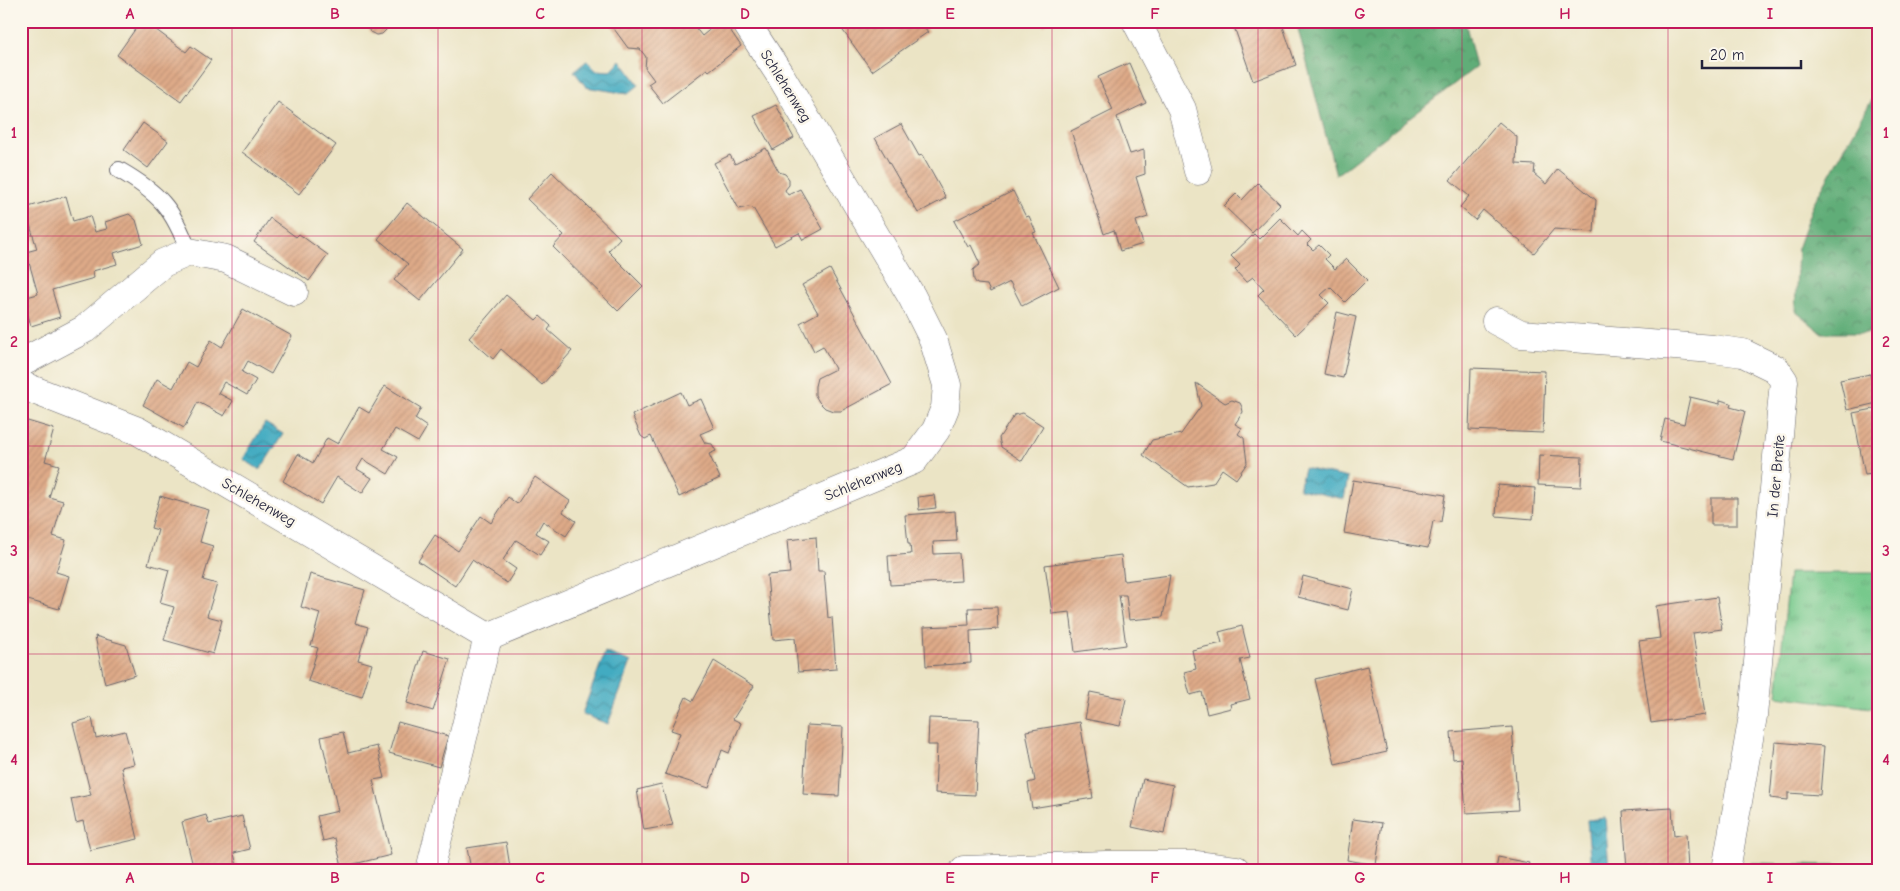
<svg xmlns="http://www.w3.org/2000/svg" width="1900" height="891" font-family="'Comic Neue',sans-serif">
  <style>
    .grass { fill: url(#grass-tufts); stroke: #4c7664 }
    .forest { fill: url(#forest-crowns); stroke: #42685a }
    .water { fill: url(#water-waves); stroke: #32667e }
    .building { fill: url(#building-hatch) }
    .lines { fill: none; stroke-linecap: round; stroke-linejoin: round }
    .service-casing { stroke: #68666b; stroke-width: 18 }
    .minor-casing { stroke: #68666b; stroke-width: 29 }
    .service { stroke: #fff; stroke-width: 16 }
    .minor { stroke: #fff; stroke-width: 28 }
    .grid { fill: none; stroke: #c2185b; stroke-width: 1; stroke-opacity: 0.55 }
    .labels { text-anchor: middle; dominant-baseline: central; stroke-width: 5; stroke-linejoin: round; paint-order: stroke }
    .street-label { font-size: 15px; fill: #22223b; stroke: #fbf7ec }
    .neatline { fill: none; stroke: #c2185b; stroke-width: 2 }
    .grid-label { font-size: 16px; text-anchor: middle; font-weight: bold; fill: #c2185b }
  </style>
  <defs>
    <pattern id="grass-tufts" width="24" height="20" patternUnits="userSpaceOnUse" patternTransform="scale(1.25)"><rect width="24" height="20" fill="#77c98c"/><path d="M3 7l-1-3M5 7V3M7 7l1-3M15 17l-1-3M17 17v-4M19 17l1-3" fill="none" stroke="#67ac7a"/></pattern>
    <pattern id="forest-crowns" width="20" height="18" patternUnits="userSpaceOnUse" patternTransform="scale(1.25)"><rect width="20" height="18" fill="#61ad78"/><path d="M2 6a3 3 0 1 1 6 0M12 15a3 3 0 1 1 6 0" fill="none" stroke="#508c64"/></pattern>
    <pattern id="water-waves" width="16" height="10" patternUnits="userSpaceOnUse" patternTransform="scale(1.25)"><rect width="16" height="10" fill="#42abc1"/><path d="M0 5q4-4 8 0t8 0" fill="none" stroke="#378b9e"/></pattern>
    <pattern id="building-hatch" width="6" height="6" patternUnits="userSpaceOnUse" patternTransform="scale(1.25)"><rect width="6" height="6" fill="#deaa88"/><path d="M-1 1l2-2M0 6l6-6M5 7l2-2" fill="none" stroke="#be9276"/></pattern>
  </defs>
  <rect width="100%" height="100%" fill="#fbf7ec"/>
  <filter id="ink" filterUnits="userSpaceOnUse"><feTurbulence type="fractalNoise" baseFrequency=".02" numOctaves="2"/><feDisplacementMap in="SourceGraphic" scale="10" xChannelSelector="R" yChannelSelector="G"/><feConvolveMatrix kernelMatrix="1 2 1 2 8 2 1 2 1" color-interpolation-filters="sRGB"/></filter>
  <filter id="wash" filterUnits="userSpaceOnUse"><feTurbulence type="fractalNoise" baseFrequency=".0096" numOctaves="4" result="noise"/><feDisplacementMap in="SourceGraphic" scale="20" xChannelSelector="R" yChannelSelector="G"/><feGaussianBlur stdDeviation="1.12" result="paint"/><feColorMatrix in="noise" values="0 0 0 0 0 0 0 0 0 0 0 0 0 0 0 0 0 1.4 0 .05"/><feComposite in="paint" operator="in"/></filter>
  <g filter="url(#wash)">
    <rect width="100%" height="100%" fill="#ebe4c5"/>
    <path class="grass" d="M1789,573h90v136l-102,-13z"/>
    <path class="forest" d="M1296,21h169l11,46 -140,108z
      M1879,87v246h-57l-27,-22 3,-65 15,-42z
      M1751,863l128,3v4h-128z"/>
    <path class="water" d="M588,60l8,10 14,1 11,-11 18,25 -11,9 -42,-7 -12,-16z
      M265,423l18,11 -23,36 -17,-11z
      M1304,468l44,10 -4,21 -45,-10z
      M605,652l26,10 -23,62 -26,-10z
      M1605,818l4,49 -18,2 -4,-49z"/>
    <g id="blocks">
      <path class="building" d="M141,21h3l42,31 5,-6 20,14 -30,41 -64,-46z
        M368,21h18v9l-4,4 -6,1 -6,-3 -3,-6z
        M611,21h79l12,15 18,-15h4l17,25 -32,25 -2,-2 -44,34 -15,-19 6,-4 -9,-12 1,-11 -6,-8 -12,-1 -19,-26z
        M836,21h84l8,11 -56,39z
        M1040,21h10l-6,5z
        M1232,21h49l15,44 -43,16z
        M1129,63l17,40 -29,14 13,37 14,-4 1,24 -9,3 12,40 -12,4 7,23 -23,7 -6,-21 -10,4 -33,-103 42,-21 -15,-33z
        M278,102l58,43 -37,49 -57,-42z
        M776,105l18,33 -21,12 -19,-34z
        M1499,122l18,15 -1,27 19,1 -1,9 12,10 12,-15 38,31 -2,32 -40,-3 -20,24 -51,-43 -8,10 -15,-13 9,-11 -19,-16z
        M143,123l25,18 -20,27 -24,-18z
        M901,124l18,32 3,-1 24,43 -28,15 -43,-75z
        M766,148l13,24 6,2 4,5v6l-4,5 3,5 12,-6 23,40 -20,11 -4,-7 -24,13 -22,-38 -5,-1 -9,2 -25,-46 16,-8 5,9z
        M552,172l68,66 -12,13 35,35 -25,25 -65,-64 11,-12 -37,-36z
        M1258,183l22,21 -28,29 -28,-27 12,-12 6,6z
        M1013,191l13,26 3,-1 7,16 -3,1 26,54 -37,19 -12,-24 -20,10 -3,-7 -10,-1 -3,-4 -1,-10 7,-6 -9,-19 -3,2 -14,-26z
        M66,196l7,25 17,-5 5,16 12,-3 -2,-7 24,-8 7,6 7,24 -29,9 3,11 -24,7 1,7 -42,12 8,27 -29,9 -8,-28 15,-4 -12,-42 11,-3 -12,-41z
        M407,203l56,46 -43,52 -26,-21 14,-16 -30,-25z
        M270,218l26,19 3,-3 29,21 -19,26 -55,-39z
        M1280,218l18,18 4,-5 9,9 -4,4 6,6 6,-5 10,10 -4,4 10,10 11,-10 21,21 -22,22 -15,-15 -9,8 8,8 -33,32 -38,-40 6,-6 -11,-12 -7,5 -11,-12 5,-5 -9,-9 23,-22 5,5z
        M830,269l62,115 -51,27h-8l-8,-3 -6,-6 -4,-7v-9l2,-8 18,-9 -12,-23 -9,5 -14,-28 18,-10 -16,-28z
        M506,295l30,25 4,-4 11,10 -3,4 24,21 -30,34 -41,-36 -8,10 -24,-21z
        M243,309l49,27 -21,38 -23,-13 -6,11 14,8 -9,15 -23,-13 -6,11 15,8 -9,15 -26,-14 -14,26 -41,-23 14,-26 16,9 14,-26 9,5 15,-27 11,7z
        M1337,312l19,5 -13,61 -19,-4z
        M1471,368l74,3 -2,62 -74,-3z
        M1870,374l7,29 -30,7 -7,-30z
        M1196,383l29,20 7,-3 8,3 2,4 1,5 -8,12 7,4 -4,6 6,4 3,25 -11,16 -14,-10 -9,14 -25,4 -45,-32 9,-15 29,-6 20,-28z
        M385,386l36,22 -6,11 12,8 -9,15 -23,-13 -12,20 15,8 -10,17 -25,-15 -6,10 15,9 -10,15 -25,-16 -16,27 -38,-23 15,-27 15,9 14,-25 11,6 21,-37 10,6z
        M681,392l6,13 14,-6 13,29 -14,6 5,9 7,1 4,7 -7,3 11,24 -41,19 -28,-61 -6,3 -4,-3 -9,-21z
        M1690,397l30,7v-4l11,3 -1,4 15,4 -12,48 -73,-18 5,-22 19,5z
        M1879,408v65l-14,2 -12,-62z
        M1023,413l20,13 -21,35 -21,-14 -2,-9 15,-23z
        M21,419l33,10 -9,32 14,4 -10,32 14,4 -10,35 13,4 -10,32 13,4 -10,33 -38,-11v-27l3,-8 -3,-1z
        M1539,455l43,2 -1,30 -43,-2z
        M535,477l35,24 -7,11 13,9 -10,15 -23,-15 -7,12 13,8 -9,14 -24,-15 -13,20 13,9 -9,14 -35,-23 -17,26 -37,-25 17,-26 23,16 23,-35 10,7 17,-26 9,7z
        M1353,480l92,15 -4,27 -8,-1 -5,27 -84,-15z
        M1498,485l37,3 -2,31 -37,-3z
        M934,495l2,13 -17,2 -1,-13z
        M160,496l49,14 -9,32 13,4 -10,34 14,4 -10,32 15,4 -9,34 -49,-14 10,-33 -14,-4 9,-33 -21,-6 10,-34 -7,-2z
        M1711,498h26v27h-26z
        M955,511l2,30 -24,1 1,12 25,-1 2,28 -71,4 -2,-29 23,-2 -1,-10h-2l-3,-29z
        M816,537l2,34h6l4,47 4,-1 4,52 -38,3 -3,-34 -22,2 -6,-65 23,-2 -3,-33z
        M1121,555l3,26 46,-6 -7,42 -34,3 -3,-25h-7l7,50 -51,7 -5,-40 -18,2 -7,-49z
        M310,574l55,16 -10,33 13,4 -10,33 14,4 -10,33 -54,-16 10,-33 -7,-2 9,-33 -19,-6z
        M1303,576l50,13 -5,21 -50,-13z
        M1717,597l5,32 -29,4 12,82 -54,8 -12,-82 21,-3 -4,-32z
        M997,607l1,22 -28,2 1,32 -45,3 -2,-39 45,-2 -1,-17z
        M1242,626l8,32 -10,2 10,39 -20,5 1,4 -24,6 -5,-22 -12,3 -6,-23 12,-3 -4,-19 30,-7 -3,-11z
        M95,636l31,9 9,30 -30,9z
        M423,651l27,8 -17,52 -26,-8z
        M714,661l40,25 -21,33 8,4 -12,30 -7,-3 -13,38 -44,-14 15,-41 -9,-3 15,-33 7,4z
        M1367,666l20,86 -52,12 -20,-85z
        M1090,692l36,7 -6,27 -35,-7z
        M92,718l4,20 29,-7 9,33 -13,3 17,72 -48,11 -7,-29 -7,2 -5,-24 20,-4 -18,-72z
        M929,718l50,2 -4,75 -40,-2 2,-48h-9z
        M398,722l50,14 -9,31 -50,-14z
        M1080,722l13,76 -61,10 -4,-25 7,-2 -9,-50z
        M807,725l36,2 -4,69 -36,-2z
        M1512,727l6,83 -52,3 -4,-55 -9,1 -2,-27z
        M343,732l5,21 29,-7 8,32 -12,2 18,75 -49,12 -7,-29 -12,3 -6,-25 21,-5 -17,-74z
        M1775,742l49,4 -4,49 -32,-2v7l-18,-2z
        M1143,779l30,6 -9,49 -32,-7z
        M661,784l12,41 -29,5 -7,-40z
        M1672,808l2,28 12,-2 2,36h-61l-4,-59z
        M206,815l3,9 33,-8 8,33 -16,4 4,17h-44l-12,-48z
        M1353,819l29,4 -6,42 -29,-5z
        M506,842l4,25 -19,3h-20l-4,-22z
        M1498,857l31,6 -2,7h-31z"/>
    </g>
  </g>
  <g filter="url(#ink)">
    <use href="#blocks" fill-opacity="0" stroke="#68666b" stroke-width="1"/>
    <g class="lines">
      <g class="service-casing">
        <path id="service" d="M119,170c40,23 54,38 70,82"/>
      </g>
      <g class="minor-casing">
        <path id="minor" d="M1136,21l46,88 16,62
          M1496,321l25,13 192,15 30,4 33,16 8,12 -31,335 -27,154
          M21,363l64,-34 78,-66 26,-11 37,7 68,33
          M21,385l117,46 350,206 426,-177 22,-30 9,-22 2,-23 -14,-46 -21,-42 -130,-219 -37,-57
          M430,870l58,-233
          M964,870l142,-5h90l40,5"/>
      </g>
      <use href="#service" class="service"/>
      <use href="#minor" class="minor"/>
    </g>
  </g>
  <path class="grid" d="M232,21v849M438,21v849M642,21v849M848,21v849M1052,21v849M1258,21v849M1462,21v849M1668,21v849M21,236h1858M21,446h1858M21,654h1858"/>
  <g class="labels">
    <g class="street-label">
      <text transform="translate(786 86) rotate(58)">Schlehenweg</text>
      <text transform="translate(1776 476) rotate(-85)">In der Breite</text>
      <text transform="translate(863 481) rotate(-22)">Schlehenweg</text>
      <text transform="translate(259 502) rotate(30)">Schlehenweg</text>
    </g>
  </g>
  <rect width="1900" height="891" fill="none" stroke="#fbf7ec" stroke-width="55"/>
  <path d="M1702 60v8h99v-8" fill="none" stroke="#22223b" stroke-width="2.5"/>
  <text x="1710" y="60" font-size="15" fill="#22223b" stroke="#fbf7ec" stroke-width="4" paint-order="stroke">20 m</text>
  <rect x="28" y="28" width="1844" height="836" class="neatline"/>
  <g class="grid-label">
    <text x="130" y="19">A</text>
    <text x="335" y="19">B</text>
    <text x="540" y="19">C</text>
    <text x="745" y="19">D</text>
    <text x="950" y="19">E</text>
    <text x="1155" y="19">F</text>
    <text x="1360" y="19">G</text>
    <text x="1565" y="19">H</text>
    <text x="1770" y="19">I</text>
    <text x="14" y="138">1</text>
    <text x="1886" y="138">1</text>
    <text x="14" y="347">2</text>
    <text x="1886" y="347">2</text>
    <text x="14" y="556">3</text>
    <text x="1886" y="556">3</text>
    <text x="14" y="765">4</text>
    <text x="1886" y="765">4</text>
    <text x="130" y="883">A</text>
    <text x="335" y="883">B</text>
    <text x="540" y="883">C</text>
    <text x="745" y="883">D</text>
    <text x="950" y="883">E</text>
    <text x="1155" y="883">F</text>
    <text x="1360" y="883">G</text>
    <text x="1565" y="883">H</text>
    <text x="1770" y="883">I</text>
  </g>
</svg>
